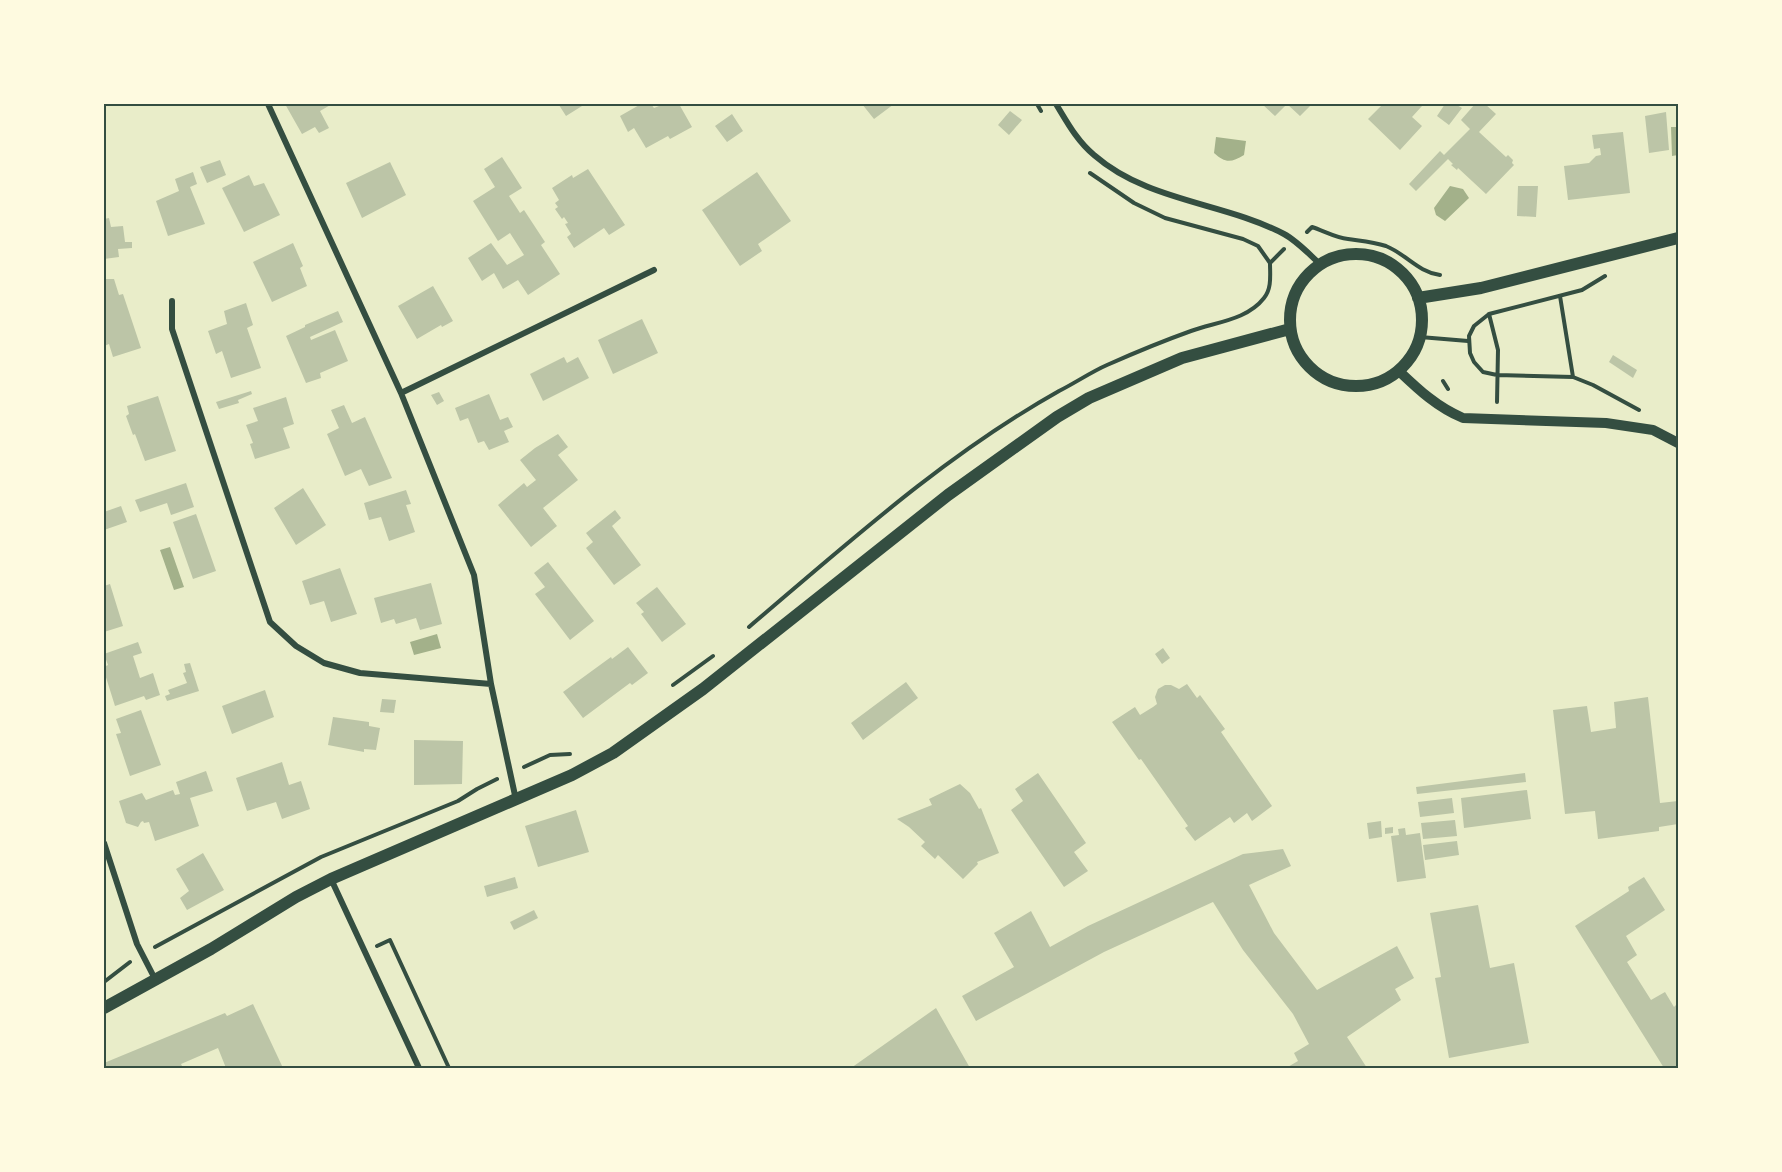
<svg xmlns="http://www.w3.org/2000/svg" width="1782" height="1172" font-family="'PT Sans Narrow',sans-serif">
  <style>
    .water { fill: #a3b18a }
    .building { fill: #bcc5a7 }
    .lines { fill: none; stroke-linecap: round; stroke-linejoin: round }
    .path { stroke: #344e41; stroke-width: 4 }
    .minor { stroke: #344e41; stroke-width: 6 }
    .tertiary { stroke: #344e41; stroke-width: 10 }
    .secondary { stroke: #344e41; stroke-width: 12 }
    .neatline { fill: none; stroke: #344e41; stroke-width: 2 }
  </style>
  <rect width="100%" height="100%" fill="#e9edc9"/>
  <path class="water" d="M1671,127h7v28l-6,1z
    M1216,137l30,4 -2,14c-13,8 -19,8 -30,-2z
    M1450,186l13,3 6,9 -24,23 -9,-6 -2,-7z
    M170,547l14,40 -10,3 -14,-40z
    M437,634l4,14 -27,7 -4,-13z"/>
  <path class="building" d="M285,104h47l-12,7 9,17 -10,5 -4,-6 -13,7z
    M561,104h19l2,2 -16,10 -7,-11z
    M641,104h10l3,4 10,-4h15l13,23 -22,12 -2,-3 -22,12 -12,-20 -6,4 -8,-16z
    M862,104h32l-20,15z
    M1262,104h50l-12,12 -13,-12 -12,12z
    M1383,104h35l4,2 -10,11 10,9 -22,24 -32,-31z
    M1445,104h10l7,4 -13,17 -12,-9z
    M1475,104h10l11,10 -17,18 27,25 2,-2 5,5 -1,3 2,2 -28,29 -28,-26 -1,2 -6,-5 2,-1 -5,-5 -32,32 -7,-7 31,-33 4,4 26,-26 -9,-9z
    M1010,111l12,9 -13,15 -11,-10z
    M1666,112l3,38 -20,3 -4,-37z
    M732,114l11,17 -16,11 -12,-16z
    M1623,132l7,61 -62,7 -4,-34 25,-3 7,-7 5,-1 -1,-7 -6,1 -2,-14z
    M502,157l20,31 -13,8 11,17 4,-3 21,32 -4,3 19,29 -32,21 -10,-15 -15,9 -9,-16 -12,8 -14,-23 23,-15 16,22 17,-10 -14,-22 -12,8 -25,-40 22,-14 -11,-18z
    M220,160l6,15 -19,8 -7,-16z
    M390,162l16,33 -44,23 -16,-35z
    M588,169l37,56 -16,10 -5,-7 -30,20 -7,-11 4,-3 -6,-10 3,-1 -4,-6 -2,2 -7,-10 3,-2 -3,-4 4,-3 -7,-12 20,-13 1,3z
    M193,172l4,12 -7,3 15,37 -37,12 -12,-35 23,-10 -4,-12z
    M757,172l34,49 -33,23 4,7 -22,15 -38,-56z
    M249,175l5,11 10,-3 16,32 -36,17 -22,-44z
    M1518,186h20l-2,31 -19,-1z
    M109,218l2,9 12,-1 2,16h7v6l-14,1 1,8 -15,2v-40z
    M293,243l10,23 -3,2 7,18 -35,16 -19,-40z
    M104,279h10l5,16 4,-1 18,54 -28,9 -4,-13 -5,2z
    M433,286l20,35 -11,6 -1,-2 -24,14 -19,-33z
    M246,303l7,22 -6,3 14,40 -30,10 -9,-27 -6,3 -8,-23 19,-7 -3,-13z
    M338,311l5,11 -33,15 1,3 24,-10 13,31 -28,12 1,5 -15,5 -20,-47 19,-9v-2z
    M642,319l16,34 -45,21 -15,-34z
    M1613,355l24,15 -4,8 -24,-16z
    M564,357l3,6 11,-6 11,21 -46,23 -13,-27z
    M251,391l1,3 -14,6 1,3 -20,6 -3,-7z
    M439,392l5,9 -7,4 -6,-10z
    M489,394l11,26 8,-3 5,10 -9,4 5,11 -20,8 -5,-9 -6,2 -10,-25 -8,3 -5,-13z
    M158,396l18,55 -31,10 -10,-27 -2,1 -7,-19 3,-2 -2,-8z
    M286,397l8,27 -11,4 7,20 -35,11 -5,-15 3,-1 -7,-18 12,-4 -5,-13z
    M344,405l8,18 13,-6 27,61 -23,8 -8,-17 -16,7 -18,-42 12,-6 -8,-18z
    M558,434l10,13 -10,8 20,25 -35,28 14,18 -26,21 -33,-42 26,-22 3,4 9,-7 -16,-20 15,-12z
    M186,483l8,24 -23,8 -4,-12 -27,9 -5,-12z
    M303,488l23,37 -30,20 -22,-37z
    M406,490l5,14 -5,1 9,27 -26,9 -8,-24 -12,3 -5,-17z
    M121,506l6,16 -23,8v-18z
    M615,510l6,8 -9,8 29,39 -27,20 -28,-37 7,-6 -7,-9z
    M196,514l20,57 -23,8 -20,-57z
    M548,562l46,59 -24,19 -35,-46 10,-7 -11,-14z
    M340,568l17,46 -26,8 -7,-21 -14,4 -8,-24z
    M431,583l11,41 -22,6 -4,-12 -20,6 -2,-5 -13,4 -7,-25z
    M110,584l13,42 -19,6v-46z
    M657,587l29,37 -24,18 -21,-28 3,-2 -8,-9z
    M138,642l4,11 -9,3 7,22 13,-5 7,22 -14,5 -2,-4 -29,10 -11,-35v-4l4,-2 -4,-11z
    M628,647l20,26 -16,12 -2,-2 -47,35 -20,-26 48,-35 1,2z
    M1163,648l7,10 -8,6 -7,-10z
    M190,663l9,28 -32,10 -2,-5 5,-2 -2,-4 19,-7 -4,-10 3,-1 -2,-8z
    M906,682l12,16 -55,42 -12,-17z
    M1187,684l10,14 3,-3 25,34 -4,3 51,74 -20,15 -5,-8 -13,10 -4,-6 -35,24 -10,-13 3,-2 -47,-67 -2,1 -27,-38 23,-15 5,8 13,-8 4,-3 -2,-7 3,-8 7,-4h6l8,4z
    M265,690l9,27 -42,17 -10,-28z
    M1648,697l12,106 18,-2v23l-19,3v4l-61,8 -3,-28 -30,3 -12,-104 34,-4 4,26 25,-4 -2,-26z
    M382,699l14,1 -2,13 -14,-1z
    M141,710l20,55 -31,11 -14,-42 5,-1 -5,-14z
    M333,717l36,5v4l11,2 -4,22 -12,-1v3l-36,-7z
    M414,740l49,1 -1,43 -48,1z
    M282,762l7,23 12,-4 9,28 -28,10 -6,-17 -29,9 -11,-33z
    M206,771l7,20 -23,7 9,28 -44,15 -6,-19 -5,1 -1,-2 -2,1 -3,5 -12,-4 -7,-22 23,-8 4,7 27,-10 2,5 5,-1 -4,-12z
    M1038,773l48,70 -12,9 14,19 -24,16 -53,-77 12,-9 -8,-12z
    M1525,773l1,9 -109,12 -1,-7z
    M960,784l10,9 9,16 2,-1 18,45 -22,9 1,2 -15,15 -25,-24 -3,4 -14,-13 4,-4 -16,-15 -12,-8 35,-14 -3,-6z
    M1527,790l4,29 -67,9 -3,-30z
    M1452,798l2,15 -34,4 -2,-15z
    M576,810l13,42 -51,15 -13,-41z
    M1455,820l2,16 -34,3 -2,-16z
    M1381,821l1,16 -13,2 -2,-16z
    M1393,827v6l-8,1v-6z
    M1405,828l1,7 14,-2 6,45 -29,4 -6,-46 8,-1 -1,-6z
    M1457,841l2,14 -34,5 -2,-15z
    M1283,849l8,17 -42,19 25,48 43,57 80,-44 17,32 -19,11 6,11 -54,37 20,31h-81l12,-7 -4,-8 15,-9 -16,-30 -50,-64 -30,-48 -109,50 -128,69 -14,-25 52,-29 -20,-34 37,-22 19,36 38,-21 155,-72z
    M203,853l21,37 -37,20 -7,-12 9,-7 -13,-22z
    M515,877l3,11 -31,9 -3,-11z
    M1644,877l21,33 -39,26 11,19 -10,7 24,38 14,-8 9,15 4,-4v65h-14l-89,-142 54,-35 -1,-4z
    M1478,905l12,63 24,-5 15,80 -80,15 -14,-80 6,-1 -11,-64z
    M534,910l4,8 -24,12 -4,-8z
    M253,1004l30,64h-57l-8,-20 -37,16 2,4h-79v-5l121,-50 2,3z
    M936,1008l34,60h-119z"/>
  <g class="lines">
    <path class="path" d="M1037,104l4,7
      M1090,173l44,30 31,15 78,21 15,7 12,17
      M1307,232l5,-5c12,4 24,11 36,12 13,2 25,3 38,7 20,8 32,26 54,29
      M1605,276l-23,14 -93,24 -15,12 -5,10 1,17 4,9 9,10 14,3 76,2 20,8 46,25
      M1560,296l13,81
      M1489,314l9,36 -1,52
      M1420,337l48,4
      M1443,381l5,8
      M749,627c99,-84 196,-172 310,-236 16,-8 32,-19 48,-26 27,-12 56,-24 84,-34 25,-9 56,-11 73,-33 8,-10 6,-23 6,-35l14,-14
      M673,685l40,-29
      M524,767l26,-12 20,-1
      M377,946l13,-6 59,128
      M155,947l166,-90 137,-56 19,-12 20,-10
      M104,982l26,-20"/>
    <path class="minor" d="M268,104l133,289 73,182 17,109 25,116
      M1056,104c11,18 21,37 38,51 54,47 129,47 190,79 13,7 25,20 36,30
      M172,301v28l98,293 26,24 28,17 36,10 131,11
      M401,393l253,-123
      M104,843l33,101 18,35
      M331,879l88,189"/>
    <path class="tertiary" d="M1399,371c20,19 38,36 64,47l143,5 47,7 25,13"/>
    <path class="secondary" d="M1290 320a66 66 0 1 1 132 0a66 66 0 1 1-132 0Z
      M1418,298l63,-10 197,-50
      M104,1008l107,-59 85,-52 35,-18 241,-104 41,-22 90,-64 245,-194 109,-78 32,-19 93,-40 108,-29"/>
  </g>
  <rect width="1782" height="1172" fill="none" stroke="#fefae0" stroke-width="210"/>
  <rect x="105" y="105" width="1572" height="962" class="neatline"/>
</svg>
